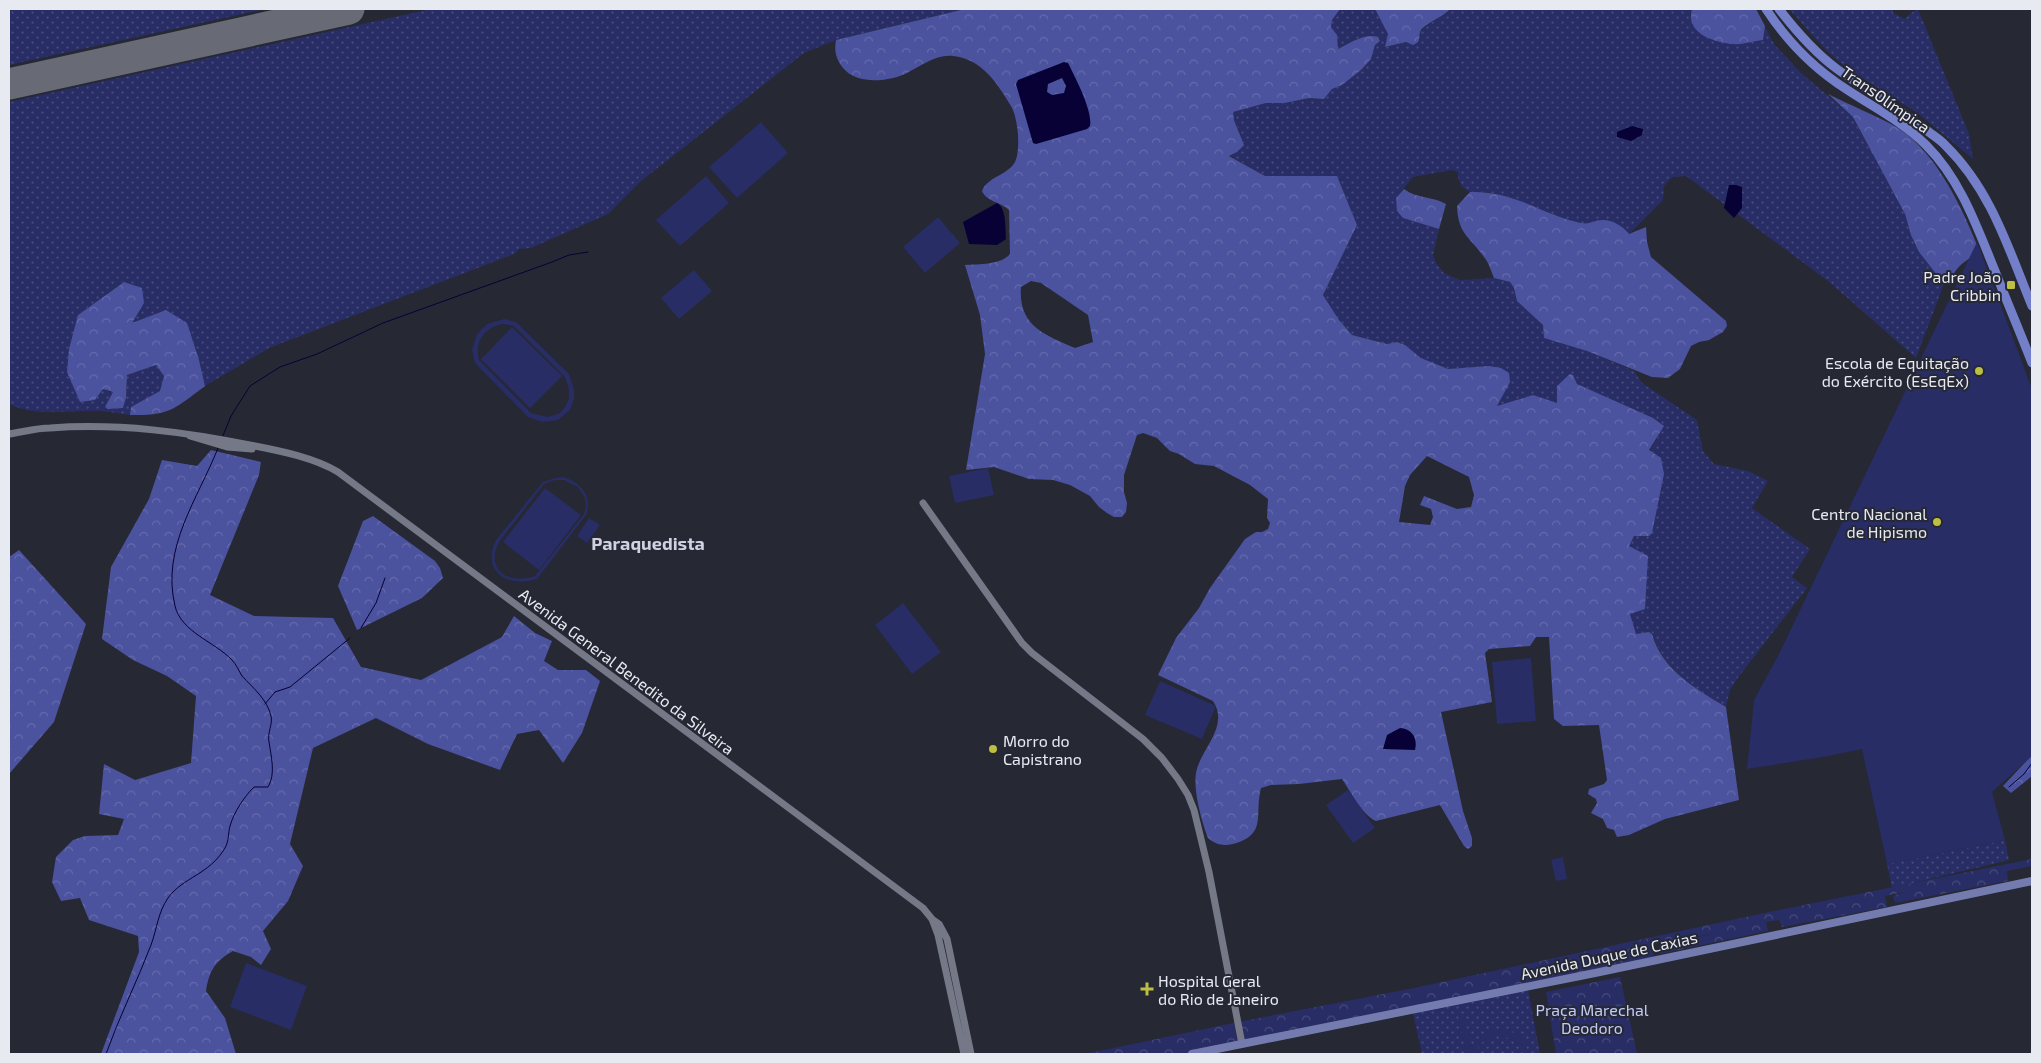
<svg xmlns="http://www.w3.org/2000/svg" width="2041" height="1063" font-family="'Exo 2',sans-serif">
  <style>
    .grass { fill: url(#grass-dots) }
    .forest { fill: url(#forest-crowns); fill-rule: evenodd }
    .park { fill: url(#park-crowns) }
    .garden { fill: #282d65; fill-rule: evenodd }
    .water { fill: #080136; fill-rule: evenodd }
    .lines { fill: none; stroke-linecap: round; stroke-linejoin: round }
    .stream { stroke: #080136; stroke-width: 1 }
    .runway { stroke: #686a75; stroke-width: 31 }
    .secondary { stroke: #757886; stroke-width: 7 }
    .primary { stroke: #747caf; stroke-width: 8 }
    .highway { stroke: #747fca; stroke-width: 9 }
    .poi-dot { fill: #bdbf43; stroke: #262834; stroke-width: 2 }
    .labels { text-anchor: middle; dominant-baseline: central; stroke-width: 4; stroke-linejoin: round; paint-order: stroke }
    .street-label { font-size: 16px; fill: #e8eaf2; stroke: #262834 }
    .poi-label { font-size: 16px; fill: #e8eaf2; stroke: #262834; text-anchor: end }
    .park-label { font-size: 16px; fill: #c2cbf6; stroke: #262834 }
    .neighbourhood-label { font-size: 18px; font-weight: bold; fill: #cfd2e2; stroke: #262834 }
  </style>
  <defs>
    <pattern id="grass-dots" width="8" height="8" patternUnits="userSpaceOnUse" patternTransform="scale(1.25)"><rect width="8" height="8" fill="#282d65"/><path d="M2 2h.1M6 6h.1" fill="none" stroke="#474c7c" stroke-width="1.8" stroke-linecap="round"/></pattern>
    <pattern id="forest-crowns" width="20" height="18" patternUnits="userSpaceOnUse" patternTransform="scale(1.25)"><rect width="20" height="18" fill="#4b529e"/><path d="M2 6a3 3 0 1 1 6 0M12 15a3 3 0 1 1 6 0" fill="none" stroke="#656bac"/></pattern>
    <pattern id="park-crowns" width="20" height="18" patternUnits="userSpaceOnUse" patternTransform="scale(1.25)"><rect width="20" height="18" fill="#282d65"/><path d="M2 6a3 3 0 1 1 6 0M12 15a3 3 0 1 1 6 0" fill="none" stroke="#474c7c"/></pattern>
  </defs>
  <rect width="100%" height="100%" fill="#262834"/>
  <path class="grass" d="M9,9h256l-256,56z
    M431,9h534l-129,31 -32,13 -163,128 -33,33 -77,34 -12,1 -5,5 -245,94 -64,38 -6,-26 -67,-37 -9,-41 -45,33 2,87 15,-2 8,-11 10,4 -8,14 3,2 15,-2 3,-9 1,-23 29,-10 8,11 -4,16 -29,15 -1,8c-9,-1 -18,-3 -28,-4 -32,-2 -63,7 -93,-7v-302z
    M1340,9h35l13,25 -2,13 20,-5 14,-6v-4c8,-10 22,-14 30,-23h242l-2,7 50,28 23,-4 2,-14 9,18 26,28 53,45 52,97 6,21 8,17 25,32 -28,74 -88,-77 -142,-105 -13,1 -5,4 -4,5 -1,14 -34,34 -27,-14 -9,4h-9l-13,-3 -66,-25 -19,-4h-16l-8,-5 -4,-9v-6l-6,-2 -39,7 -17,21 7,20 36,11 -6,26 3,8 8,10 16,7 34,-2 16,4 4,6 4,13 25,24 1,13 43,13 47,20 8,12 55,37 6,31 11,13 34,7 20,10 -16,27 58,41 -18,28 15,11 -70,91 -7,11 -4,17c-31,-18 -63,-37 -74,-74l-3,-1 -13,2 -7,-20v-68l5,-10h15v-85l9,-14 -70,-48 -11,-5 -4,-9 -15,17 -1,12 -24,-9 -36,12 -33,-39 -16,1 -14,-5 -13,-6 -16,-13 -8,-3 -10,2 -35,-9 -13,-15 -16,-25 34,-70 -20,-49h-72l-36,-21 8,-3 2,-22 -5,-10 -1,-8 33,-9h20l23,-5 15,1 8,-10 10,-4 19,-15 10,-11 4,-14 5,-4 -2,-4c-14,-4 -29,6 -40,12l-1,-14 -6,-8 1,-7z
    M1789,9h104v4l12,6 6,-6 7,-4 51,125 4,25 -54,-45 -71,-45 -22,-19z
    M2005,840l4,20 -117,28 -5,-24z
    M1528,989l12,65h-118l-10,-45z"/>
  <path class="forest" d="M965,9h375l-8,11 -1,7 6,8 1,14c12,-6 27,-16 40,-12l2,4 -5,4 -4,14 -10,11 -19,15 -10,4 -8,10 -15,-1 -24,5h-19l-33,9 1,8 10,25 -7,7 -8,4 36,20h72l20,49 -34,70 16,25 13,15 35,9 10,-2 8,3 16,13 27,11 41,-3 12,2 8,5 1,9 -13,24 36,-11 24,8v-17l13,-12 3,1 4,9 76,34 11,8 -15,24 12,8 3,16 -12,59 -3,3h-15l-5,10 19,10 -3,53 -15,5 6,20 13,-2 3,2c10,36 44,55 74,73l13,93 -74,19 -36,16 -12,2 -3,-7 -7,-2 -4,-9 -12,-6 6,-10 -1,-4 -8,-5 1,-5 15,-5 3,-4 -8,-55 -36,1 -9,-7 -5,-82h-13l-6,9 -41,3 -4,4 7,49 -51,10 22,99 9,27v8l-4,3 -4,-3 -24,-41 -64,16c-14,-6 -25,-29 -34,-42l-43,5 -28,1 -10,3c-7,26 7,47 -28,56 -10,2 -17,1 -25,-6 -6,-16 -15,-47 -12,-65 4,-24 34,-46 17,-72l-55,-26 18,-37 23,-30 11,-20 35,-49 11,-7h6l6,-3 2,-6 -3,-5 1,-19 -18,-14 -36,-19 -19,-2 -16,-10 -9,-3 -13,-13 -14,-5 -6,2 -13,40v17l3,11 -1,9 -4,5h-8l-7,-4 -8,-6 -9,-11 -20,-11 -17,-5 -24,-1 -35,-12 -28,3 19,-116 -5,-39 -15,-50c14,-1 36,0 45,-11l-1,-44c-8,-8 -22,-8 -27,-19 5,-14 26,-16 33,-29 6,-12 3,-45 -4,-56 -14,-23 -29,-47 -58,-50 -17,-2 -32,10 -46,17 -18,9 -50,12 -64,-5 -7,-9 -9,-17 -7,-28zM1031,281l10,2 47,32 5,27 -18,6c-30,-13 -57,-22 -54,-61zM1427,456l42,21 5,18 -3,12 -14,2 -33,-13 -4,9 11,4 2,8 -3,8 -31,-3 6,-36 5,-11z
    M1375,9h75c-6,7 -25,15 -29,21 -2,3 -1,8 -3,12l-5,3 -7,-3 -21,5 3,-13z
    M1692,9h64l9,17 -2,14c-10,1 -20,5 -31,4 -19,-2 -47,-11 -40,-35z
    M1828,94c23,12 48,21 70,34 40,26 65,82 82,124 -8,5 -16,9 -23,17 -4,5 -7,12 -13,15l-25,-32 -8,-17 -6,-21 -52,-97z
    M1404,189c13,10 29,7 42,15l-7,25 -36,-11 -6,-7 -1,-13z
    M1470,192c42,-2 69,21 107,30 13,4 16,-2 26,-2 10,0 21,7 26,14l17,-7 1,15 4,15 75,64 1,5 -4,6 -14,8 -10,2 -8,4 -11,23 -12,9 -16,-1 -65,-26 -43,-13 -1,-13 -26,-24 -3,-13 -4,-6 -16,-4c-3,-7 -5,-15 -10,-21 -15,-21 -26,-23 -27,-51z
    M124,282l18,6 2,15 -12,20 34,-13 21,13 12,37 6,26c-31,23 -35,30 -75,29l1,-8 29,-16 4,-15 -8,-11 -29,10 -1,23 -3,10 -15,1 -3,-2 8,-15 -10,-3 -8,11 -15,2 -13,-30 2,-23 9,-34z
    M211,450l50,12 -2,13 -49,120 44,21 79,2 28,49 60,13 81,-43 12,-21 21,17 17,8 -8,20 14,9h28l14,11 -18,52 -19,30 -24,-33 -22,4 -17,36 -72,-26 -52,-26 -63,30 -23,96 13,22 -15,35 -25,30 8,18 -10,16 -10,-8 -18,-6c-18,10 -24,20 -27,40l19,27 11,36h-135l38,-102 -1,-16 -49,-16 -9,-22 -19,3 -9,-19 4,-25 17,-17 12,-4 33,-1 6,-16 -25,-5 5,-50 31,16 56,-17 5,-67 -29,-20 -34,-16 -31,-21 9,-72 38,-68 13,-39 35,6z
    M373,516l62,45 5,7 3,10 -21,20 -65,32 -19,-44 25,-65z
    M19,550l67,74 -32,98 -45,52v-217z
    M2032,755v21l-21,17 -8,-7z"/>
  <path class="park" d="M2032,859v7l-25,5 1,10 -113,22 -2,-7 12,-4 -20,4 2,11 -105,20 -3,-7 -13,2 2,9 -108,23 -1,-8 56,-13 -64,12 3,15 -456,94h-113l153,-32 171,-33 365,-78z
    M1620,977l17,77h-81l-10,-62z"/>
  <path class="garden" d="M761,122l27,31 -51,45 -28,-31z
    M706,176l23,27 -49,43 -24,-26z
    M938,217l22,26 -35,30 -22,-26z
    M1977,242l55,147v367l-40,36 13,48 -118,24 -25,-115 -39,8 -76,12 7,-69 25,-46z
    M694,270l18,21 -33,28 -18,-21z
    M504,319l12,3 53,52 5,16v9l-4,11 -12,10 -16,2 -14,-5 -53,-54 -3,-13 5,-16 10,-10zM504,324l10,2 51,51 4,13v8l-4,9 -5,6 -12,4 -17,-4 -52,-53c-5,-18 6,-34 25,-36z
    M512,327l50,49 -32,32 -49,-49z
    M988,468l6,27 -39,8 -6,-27z
    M564,477c18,7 28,18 22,38l-49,64c-29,9 -56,-7 -41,-39l47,-58 12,-4zM555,480h9l14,7 7,11 1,9 -2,7 -49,62c-25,9 -51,-5 -36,-34l45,-58z
    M545,488l36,27 -42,55 -36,-28z
    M589,518l11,7 -13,18 -10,-7z
    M903,603l38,49 -29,22 -37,-49z
    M1531,658l5,63 -39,3 -5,-62z
    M1160,681l56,25 -14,33 -57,-24z
    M1348,790l27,38 -22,15 -27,-38z
    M1563,857l4,22 -11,2 -5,-21z
    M246,963l61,23 -16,44 -61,-23z
    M1464,1014l7,33c17,-24 49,-24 58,7h-6c-9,-24 -40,-24 -48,0h-9l-8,-39z"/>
  <path class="water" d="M1064,62l4,1c7,14 25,48 22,63l-3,3 -51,15 -3,-1 -17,-59 2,-4zM1062,78l4,8 -2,7 -12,2 -5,-3 1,-8z
    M1632,126l11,3 -1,6 -11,6 -14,-4v-5z
    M1729,185h7l6,2v21l-8,10 -10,-10z
    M997,203c10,6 8,25 9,36l-9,6 -28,-1 -6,-22z
    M1400,728c12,1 18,10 15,22l-32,-1 4,-14z"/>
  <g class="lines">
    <path class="stream" d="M222,438l9,-22 19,-30 30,-19 37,-13 66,-31 169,-61 17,-7 19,-3
      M361,628l15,-25 9,-25
      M265,704l10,-12 15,-5 60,-49
      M2009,787l15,-13 8,-11
      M106,1054c13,-37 31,-72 45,-109 6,-16 7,-33 17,-47 15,-21 41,-23 57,-50 4,-7 3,-15 5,-22 4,-14 14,-29 24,-39h14c8,-13 3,-31 1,-45 -2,-9 4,-18 2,-26 -4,-17 -18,-28 -29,-40 -3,-5 -6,-12 -10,-16 -17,-18 -51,-28 -57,-54 -14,-59 23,-107 43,-158"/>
    <path class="runway" d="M9,84l340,-75"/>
    <path class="secondary" d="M9,434c14,-2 27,-6 41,-6 69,-5 137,4 205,18 26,5 60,12 83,26l585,436 9,11 6,16 26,119
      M190,436l37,11 25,2
      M923,503l99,140 10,10 111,86 19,19 16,21 10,16 6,15 15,62 33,172
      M932,919l7,5 8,15 24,115"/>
    <path class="primary" d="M1192,1054l403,-81 437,-92"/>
    <path class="highway" d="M1766,9c21,32 47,59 80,80 27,18 57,33 80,56 35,35 51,82 69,126 12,31 25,61 37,92
      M1779,9c17,22 35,43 58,60 29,21 60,38 88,60 7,6 15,10 21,17 45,44 63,104 86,160"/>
  </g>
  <g class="poi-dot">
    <rect x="2006" y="280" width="10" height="10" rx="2.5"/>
    <circle cx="1979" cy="371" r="5"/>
    <circle cx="1937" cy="522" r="5"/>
    <circle cx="993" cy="749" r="5"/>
    <path d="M1144.5 981.5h5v5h5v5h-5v5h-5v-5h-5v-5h5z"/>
  </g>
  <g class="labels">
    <g class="street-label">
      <text transform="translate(1886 99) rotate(35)">TransOlímpica</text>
      <text transform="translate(627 671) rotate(37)">Avenida General Benedito da Silveira</text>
      <text transform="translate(1609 955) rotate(-12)">Avenida Duque de Caxias</text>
    </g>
    <g class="poi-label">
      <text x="2001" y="276">Padre João<tspan x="2001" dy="18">Cribbin</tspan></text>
      <text x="1969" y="362">Escola de Equitação<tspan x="1969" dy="18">do Exército (EsEqEx)</tspan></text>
      <text x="1927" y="513">Centro Nacional<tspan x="1927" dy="18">de Hipismo</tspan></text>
      <text x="1003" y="740" text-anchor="start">Morro do<tspan x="1003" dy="18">Capistrano</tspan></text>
      <text x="1158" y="980" text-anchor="start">Hospital Geral<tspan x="1158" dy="18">do Rio de Janeiro</tspan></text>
    </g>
    <g class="park-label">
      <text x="1592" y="1009">Praça Marechal<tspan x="1592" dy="18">Deodoro</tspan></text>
    </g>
    <g class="neighbourhood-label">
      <text x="648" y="543">Paraquedista</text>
    </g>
  </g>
  <rect width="2041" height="1063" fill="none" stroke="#e8eaf2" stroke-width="20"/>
</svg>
